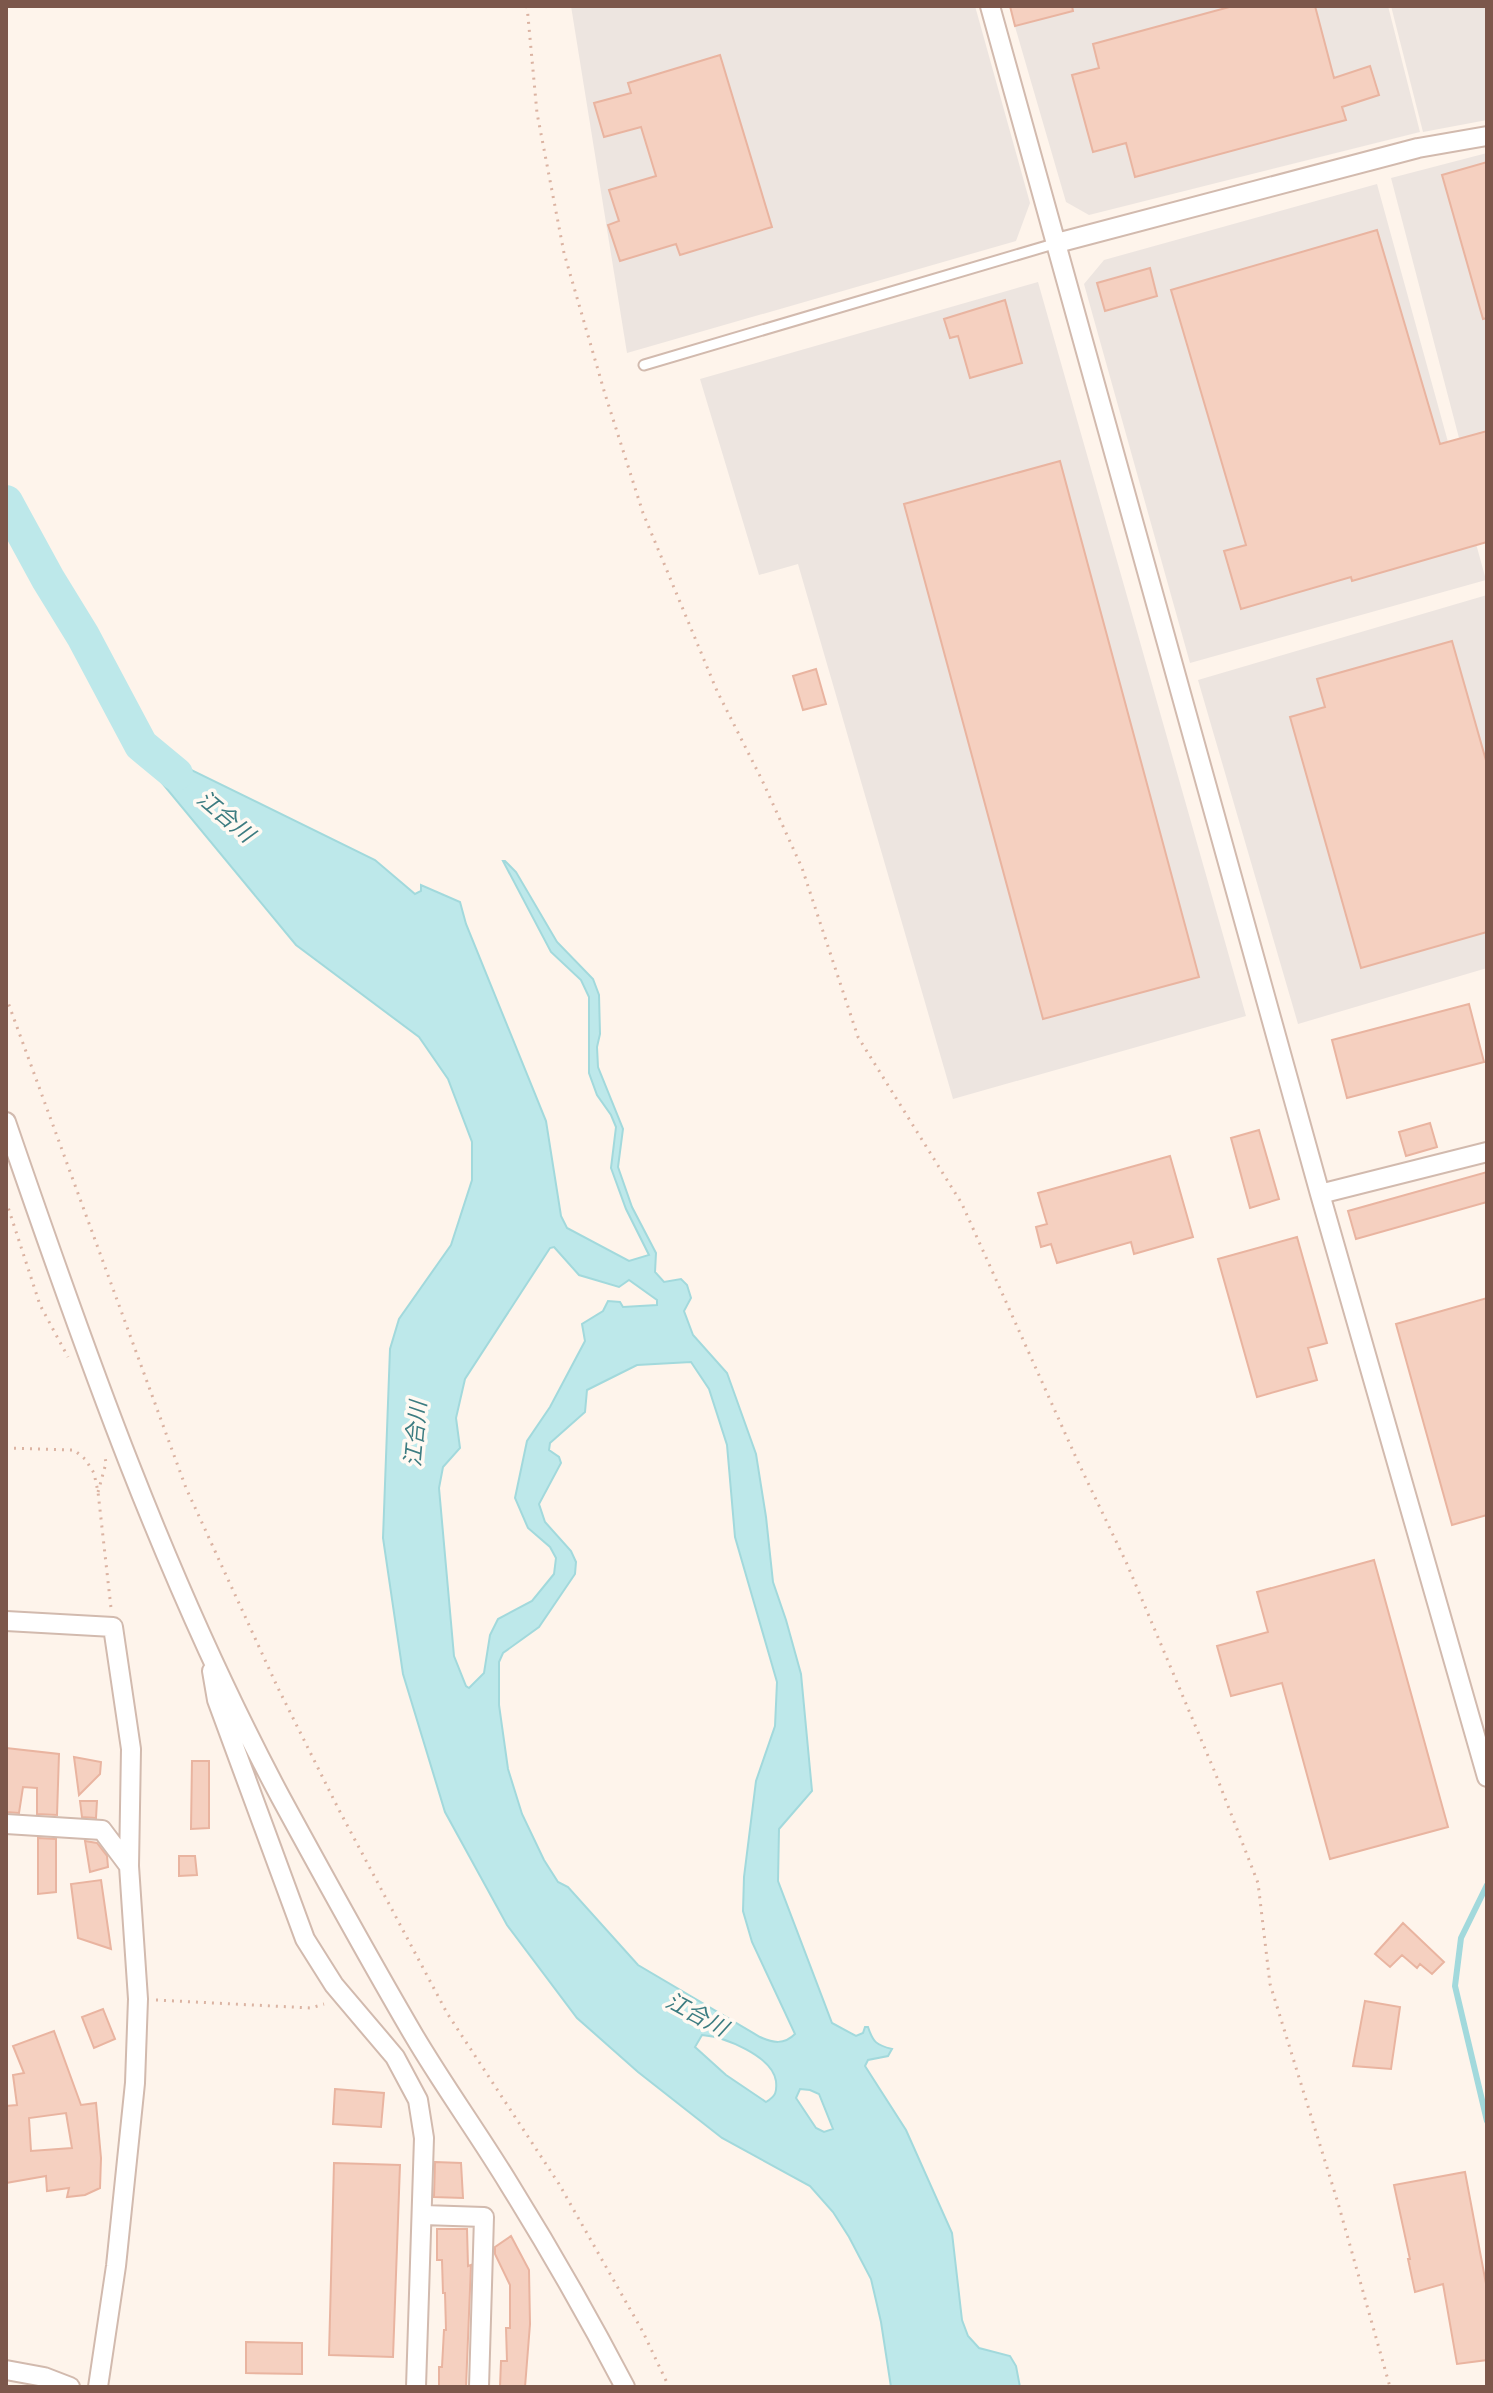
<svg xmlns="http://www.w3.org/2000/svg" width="1493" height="2393" font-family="'Asap Condensed','Noto Sans JP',sans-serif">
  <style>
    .industrial { fill: #ede5e0 }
    .water { fill: #bde8ea; stroke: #a2d9dc; stroke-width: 2; fill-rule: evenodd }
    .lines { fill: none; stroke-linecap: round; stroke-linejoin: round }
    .stream { stroke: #a2d9dc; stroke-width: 6 }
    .river { stroke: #bde8ea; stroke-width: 34 }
    .building { fill: #f5d0c0; stroke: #e9b4a0; stroke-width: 2; fill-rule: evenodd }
    .lane-casing { stroke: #d2baae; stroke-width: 13 }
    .street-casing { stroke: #d2baae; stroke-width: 22 }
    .path { stroke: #dbb3a2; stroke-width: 3; stroke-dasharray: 2 6; stroke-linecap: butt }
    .lane { stroke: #fff; stroke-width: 9 }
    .street { stroke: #fff; stroke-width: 18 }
    .labels { text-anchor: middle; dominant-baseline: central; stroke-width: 7; stroke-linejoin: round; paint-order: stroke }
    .water-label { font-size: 22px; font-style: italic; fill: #3c7c81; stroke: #fff9f2 }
  </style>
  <rect width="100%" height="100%" fill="#fef4eb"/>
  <path class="industrial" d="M571,6h404l55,197 -14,38 -389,112z
    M1009,6h379l32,126 -331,83 -23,-13z
    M1391,6h96v114l-64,12z
    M1487,153v392l-96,-367z
    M1377,184l109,396 -296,83 -106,-379 20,-24z
    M1038,282l208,734 -293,83 -155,-535 -39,11 -59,-196z
    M1487,595v373l-189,56 -100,-344z"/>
  <path class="water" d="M124,737l251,123 40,34 6,-3v-6l39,17 6,22 80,197 15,95 6,12 62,33 20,-6 -23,-46 -15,-41 5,-41 -5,-12 -14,-20 -8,-22v-76l-8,-17 -30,-28 -48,-91h2l11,11 41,70 36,37 6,16 1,39 -3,13 1,20 25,62 -5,38 14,40 24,46 -1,19 9,10 17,-3 6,6 4,13 -7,13 9,24 34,38 29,81 10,63 7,65 13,38 15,54 11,117 -33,38 -1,52 54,142 24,13 7,-3 2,-6h3c5,15 8,18 24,22l-4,7 -20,4 -3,6 41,64 46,103 10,87 6,16 11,12 31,8 6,10 4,21h-129l-10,-65 -10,-43 -22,-42 -16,-25 -23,-26 -88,-48 -84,-66 -61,-54 -70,-93 -62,-113 -42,-138 -20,-136 7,-189 9,-30 52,-74 21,-65v-38l-24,-63 -29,-42 -123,-92zM554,1247l25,28 40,12 10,-7 28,20v5l-34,2 -3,-5 -12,-1 -5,10 -21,13 3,17 -35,66 -23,34 -12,57 13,30 22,19 6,11 -2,16 -22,27 -34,18 -8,16 -6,38 -15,15 -3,-2 -12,-30 -15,-168 4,-21 17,-19 -4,-30 9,-39 85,-131zM691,1362l18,27 18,56 8,92 42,145 -2,44 -19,55 -12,96 -1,34 9,31 43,92c-11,11 -22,9 -35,3l-122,-72 -70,-78 -10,-5 -14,-22 -22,-46 -14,-45 -9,-64v-43l4,-9 36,-26 36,-53 1,-12 -5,-11 -26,-29 -6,-18 22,-41 -2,-6 -10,-7 1,-7 35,-31 2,-22 50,-25zM702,2035c23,2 70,21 74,46 1,11 0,15 -10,21l-40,-27 -31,-28zM800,2089l10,1 9,4 14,35 -9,3 -8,-4 -20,-30z"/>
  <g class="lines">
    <path class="stream" d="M1487,1885l-26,53 -6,48 32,135"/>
    <path class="river" d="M6,502l42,77 35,57 58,109 35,29"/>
  </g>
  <path class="building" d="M1010,6h62l1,5 -58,15z
    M1233,6h82l19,72 36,-12 9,29 -37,12 4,13 -211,57 -9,-34 -33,9 -21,-77 27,-7 -6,-24z
    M720,55l52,172 -92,28 -4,-11 -56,17 -12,-36 11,-4 -10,-31 47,-14 -15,-49 -37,10 -10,-34 37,-10 -3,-10z
    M1487,162v156l-4,1 -41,-144z
    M1377,230l63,214 47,-13v111l-135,39 -1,-4 -110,32 -17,-58 22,-6 -75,-255z
    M1150,268l7,28 -52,15 -8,-28z
    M1005,300l17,63 -52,15 -12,-42 -8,2 -6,-19z
    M1060,461l139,516 -156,42 -139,-515z
    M1452,641l35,123v168l-126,36 -71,-251 35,-10 -8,-28z
    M816,669l10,35 -23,6 -10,-34z
    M1469,1004l15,58 -137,36 -15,-58z
    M1430,1123l7,24 -31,9 -7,-24z
    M1259,1130l20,69 -29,9 -19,-70z
    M1170,1156l23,81 -59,17 -3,-12 -74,21 -6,-19 -10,3 -5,-20 11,-3 -9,-31z
    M1487,1172v30l-131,37 -8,-28z
    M1297,1237l30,106 -19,5 9,32 -60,17 -39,-138z
    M1487,1298v217l-35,10 -56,-201z
    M1374,1560l74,267 -118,32 -48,-176 -51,13 -14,-50 51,-14 -11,-40z
    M6,1748l53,6 -2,61 -20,-1v-26l-14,-1 -4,26 -13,-1z
    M74,1757l27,5 -1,12 -21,21z
    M192,1761h17v67l-18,1z
    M80,1801h17l-1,17 -14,-1z
    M38,1838l18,1v53l-18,2z
    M85,1841l12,2 10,13 1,11 -18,5z
    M179,1856h16l2,19 -18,1z
    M101,1880l10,69 -33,-11 -7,-54z
    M1403,1923l41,39 -12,12 -12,-10 -3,4 -15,-13 -12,12 -15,-13z
    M1365,2001l35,6 -9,62 -38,-3z
    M103,2009l12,30 -21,9 -12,-31z
    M54,2031l27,74 15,-2 5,55 -1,30 -15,7 -18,2 2,-9 -22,3 -1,-15 -40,7v-77l11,-1 -4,-30 11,-2 -11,-27zM66,2113l6,35 -41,3 -2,-33z
    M335,2089l49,4 -3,34 -48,-3z
    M435,2162l26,1 2,35 -29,-1z
    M334,2163l66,2 -7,192 -64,-2z
    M1465,2172l22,117v71l-30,4 -14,-80 -28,8 -7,-33h2l-16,-74z
    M437,2229h30l1,37 3,-1 -5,122h-27v-20h3l2,-37h2l-1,-37h-2l-1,-33h-5z
    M511,2236l18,34 1,54 -5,63h-25l1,-26h6l-1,-33h4v-43l-15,-31v-7z
    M246,2342l56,1v31l-56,-1z"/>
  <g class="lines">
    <g class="lane-casing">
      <path id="lane" d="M644,365l413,-122"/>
    </g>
    <g class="street-casing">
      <path id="street" d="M990,6l330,1188 167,583
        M1057,243l361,-95 69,-12
        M6,1122c79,230 160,461 275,676 43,79 87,159 132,236 30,51 65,99 96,150 41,66 80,134 116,203
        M1320,1194l167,-42
        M6,1621l107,6 18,122 -2,117 9,133 -3,84 -19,183 -18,121
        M212,1671l5,29 88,239 29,46 61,72 23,43 6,38 -8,249
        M6,1824l96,6 27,36
        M423,2215l61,2 -5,170
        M6,2370l38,7 26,10"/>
    </g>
    <path class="path" d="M527,6l10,107 27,140 41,141 38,119 74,178 45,89 40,88 56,169 104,167 116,258 49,102 87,206 44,113 12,101 68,219 52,184
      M6,997l180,491 91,198 61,122 109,205 112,171 84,148 26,55
      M6,1201l34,104 28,52
      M6,1448l68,2 11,9 9,14 4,19 13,116
      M98,1492l8,-29 -1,-6
      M156,2000l155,8 13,-4"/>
    <use href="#lane" class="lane"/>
    <use href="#street" class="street"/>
  </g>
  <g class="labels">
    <g class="water-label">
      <text transform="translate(226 816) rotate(40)">江合川</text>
      <text transform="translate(415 1434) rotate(-85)">江合川</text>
      <text transform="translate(697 2014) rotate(28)">江合川</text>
    </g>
  </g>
  <rect width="1493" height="2393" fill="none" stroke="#7c574b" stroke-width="16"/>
</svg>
